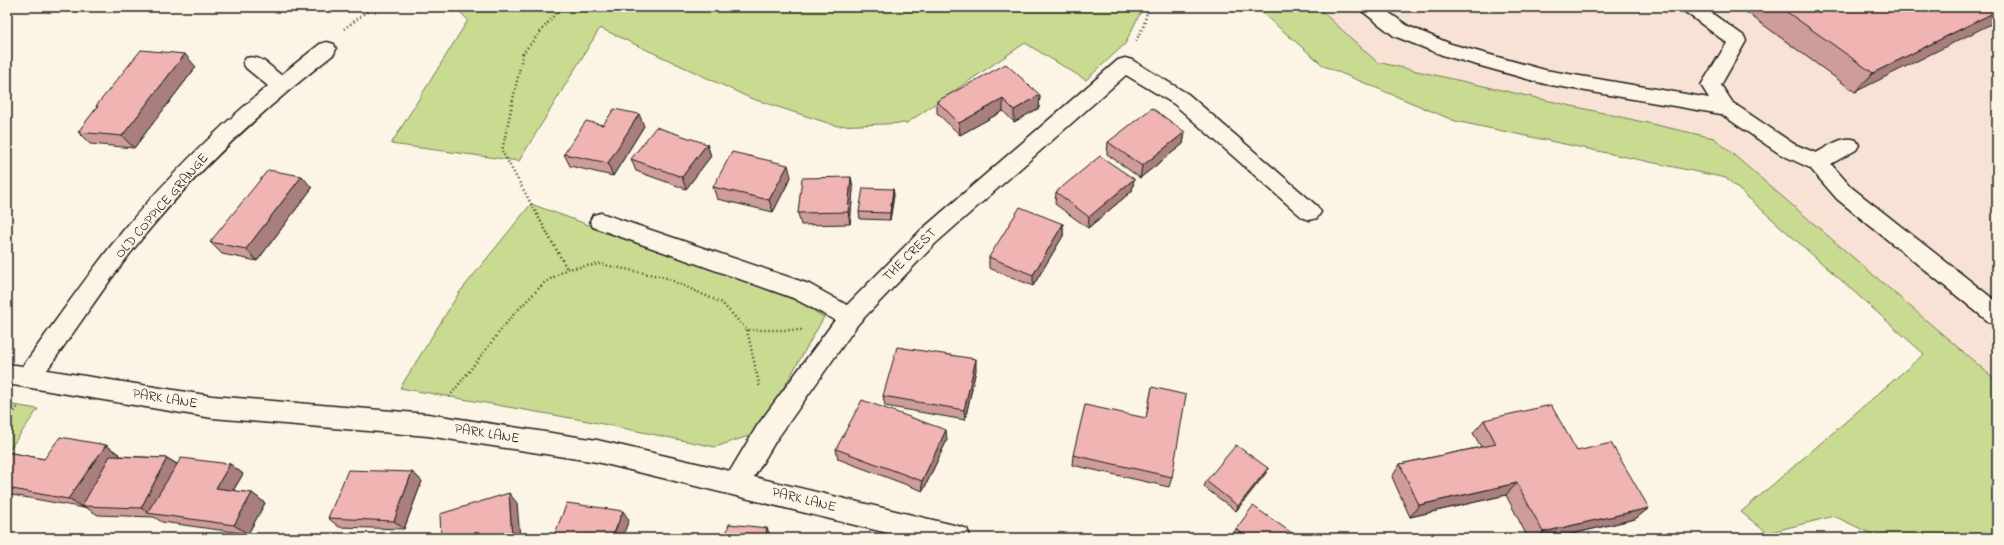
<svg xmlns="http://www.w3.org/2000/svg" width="2004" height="545" font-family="'Indie Flower',sans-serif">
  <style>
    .built { fill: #f8e2d6 }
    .green { fill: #c9db90; stroke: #727c56 }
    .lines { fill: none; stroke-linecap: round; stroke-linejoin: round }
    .minor-casing { stroke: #1c1c1c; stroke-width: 3 }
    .path { stroke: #1c1c1c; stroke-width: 2.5; stroke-dasharray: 1 3; stroke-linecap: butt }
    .minor { fill: #fcf5e5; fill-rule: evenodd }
    .wall { fill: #ce9c99; stroke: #1c1c1c }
    .shaded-wall { fill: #a87f7d; stroke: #1c1c1c }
    .building { fill: #f0b5b2; stroke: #1c1c1c }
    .labels { text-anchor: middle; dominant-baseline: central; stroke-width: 3; stroke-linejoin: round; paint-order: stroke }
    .street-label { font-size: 14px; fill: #1c1c1c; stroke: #fcf5e5 }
  </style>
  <rect width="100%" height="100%" fill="#fcf5e5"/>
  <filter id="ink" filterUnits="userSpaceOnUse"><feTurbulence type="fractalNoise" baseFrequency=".025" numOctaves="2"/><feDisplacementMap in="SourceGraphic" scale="8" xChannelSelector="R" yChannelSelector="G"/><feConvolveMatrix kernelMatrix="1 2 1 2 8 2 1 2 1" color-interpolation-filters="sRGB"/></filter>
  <g filter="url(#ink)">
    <path class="built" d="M1317,7h680v374l-283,-243 -338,-76z"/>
    <path class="green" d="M455,7h688l-18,37 -39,36 -61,-37 -118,80 -70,3 -87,-28 -150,-70 -81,133 -128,-17 77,-124z
      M1255,7h62l60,55 337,76 283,243v157h-117l-46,-22 -67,17 -26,-21 183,-158 -198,-176 -271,-57 -131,-55z
      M531,204l265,96 28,17 -66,116 -43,14 -127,-26 -188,-33 59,-95z
      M7,404l31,5 -31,44z"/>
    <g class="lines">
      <g class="minor-casing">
        <path id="minor" d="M1359,7h22l27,19 43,18 94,26 164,28 -8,-13 26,-42 -43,-32 -3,-4h22l41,29 2,5 -25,44 12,18 61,41 22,9c12,-6 26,-18 40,-13l3,5 -3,5 -25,14 20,23 146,115v23l-8,-3 -152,-123 -27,-31 -30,-14 -59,-40 -176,-30 -100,-28 -51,-20 -32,-25z
          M327,42l7,2 2,5 -2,5c-63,49 -122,102 -174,163 -42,48 -76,101 -113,153l165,26 216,18 169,26 133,31 27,-45 78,-106 -42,-22 -200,-71 -3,-6 3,-6 8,-2 208,71 38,21 73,-74 198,-171 7,-2 7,2 56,34 129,112 4,6 -4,6 -7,2 -7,-2 -129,-114 -48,-29 -190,168 -78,81 -83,118 -21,35 204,49 9,3 4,9h-63l-311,-76 -169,-26 -216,-18 -205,-34v-20l16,2c33,-45 64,-91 99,-134 44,-53 93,-102 146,-146l-22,-18 -3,-5 3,-5c15,-4 24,9 35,17l39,-31z"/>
      </g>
      <path class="path" d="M561,7l-38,46 -21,98 65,118
        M344,29l29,-22
        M1136,41l8,-16 4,-18
        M747,330l13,58
        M449,397l63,-81 32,-33 23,-14 33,-5 64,13 58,26 25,27h56
        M7,421l12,-16"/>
      <use href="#minor" class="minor"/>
    </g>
    <path class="wall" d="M1739,7h258l-142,85z
      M196,67l-62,81 -44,-4 -12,-12 19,-24 -1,-2z
      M1040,95l-1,13 -25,14 -11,-11 -43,24 -23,-22v-12z
      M603,125l41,1 -31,50 -43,-10 -6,-12z
      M1185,132l-2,12 -43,34 -33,-24 1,-12z
      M707,144l4,12 -25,33 -50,-18 -5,-12z
      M791,177l-18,35 -56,-13 -4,-12z
      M851,177l2,12 -3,35 -49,1 -3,-12z
      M1134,179l-2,12 -44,37 -33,-24 1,-12z
      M312,188l-55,73 -35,-7 -12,-12z
      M893,189l1,6 -4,25 -30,-1 -1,-7z
      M1063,224v12l-30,50 -44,-18v-11z
      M976,370l-11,50 -80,-14 -2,-10z
      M1152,387l20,90 -3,10 -97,-22 1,-10 73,-37z
      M1484,420l93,31 72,57 -14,11 -80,19h-27l-22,-43 -96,22 -18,-40 8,-13 81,-17 -8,-14z
      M947,440l-24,51 -85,-32 -2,-10z
      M106,445l14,10v1l47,2 10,6h53l13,10 -10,17 19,2 13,10 -17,31 -86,-12 -8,-5 -56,-2 -13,-8 -1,1 -77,-14v-42l37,7z
      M1268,468l-2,5 -30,38 -32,-24 2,-6z
      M412,472l10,9 -18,48 -65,-2 -11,-9z
      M1236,529l63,9h-60l-6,-4z"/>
    <path class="shaded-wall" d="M1997,11v10l-142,71 18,-19z
      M185,54l11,13 -62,81 -12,-12z
      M1040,95l-1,13 -25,14v-12z
      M1003,99v12l-43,24 -1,-12z
      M639,114l5,12 -31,50 -5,-13z
      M1185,132l-2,12 -43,34 2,-12z
      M707,144l4,12 -25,33 -4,-12z
      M788,165l3,12 -18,35 -4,-12z
      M302,176l10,12 -55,73 -11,-12z
      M851,177l2,12 -3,35 -2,-12z
      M1134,179l-2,12 -44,37 1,-11z
      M893,189l1,6 -4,25v-7z
      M1063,224v12l-30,50v-11z
      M976,359v11l-11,50 -1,-10z
      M946,430l1,10 -24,51 -1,-10z
      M106,445l14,10 -35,51h-3l3,1 -1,1 -16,-9z
      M167,458l14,9 -32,46 -8,-5z
      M230,464l13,10 -14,23 -13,-9z
      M1268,468l-2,5 -30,38 2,-5z
      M412,472l10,9 -18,48 -10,-8z
      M1517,483l-11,12 -96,22 9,-12z
      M252,493l13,10 -17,31 -14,-9z
      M509,493l8,10 3,35h-8z
      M1649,508l-14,11 -80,19h-18l6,-6z
      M623,511l6,9 -7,18h-10z
      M767,528l4,9v1h-6z"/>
    <path class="building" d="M1780,7h217v4l-124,62z
      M141,50l44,4 -63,82 -44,-4 20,-26h-2z
      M1006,64l34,31 -26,15 -11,-11 -44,24 -22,-22z
      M1152,108l33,24 -43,34 -34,-24z
      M614,109l25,5 -31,49 -44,-9 22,-33 17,4z
      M656,127l51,17 -25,33 -51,-18z
      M732,152l56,13 -19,35 -56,-13z
      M1100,156l34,23 -45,38 -33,-25z
      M268,170l34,6 -56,73 -36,-7z
      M851,177l-3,35 -50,1 4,-35z
      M863,188l30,1 -3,24 -31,-1z
      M1020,207l43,17 -30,51 -44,-18z
      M897,347l79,12 -12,51 -81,-14z
      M1152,387l34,8 -14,82 -99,-22 12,-50 61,13z
      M862,400l84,30 -24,51 -86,-32z
      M1551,405l26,46 34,-8 38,65 -106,24 -26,-49 -98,22 -19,-41 96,-20 -12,-24z
      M60,437l46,8 -38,54 -61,-11v-36l37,7z
      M1236,445l32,23 -30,38 -32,-25z
      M110,456l57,2 -26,50 -59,-2z
      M181,458l49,6 -14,24 36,5 -18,32 -87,-12z
      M348,470l64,2 -18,49 -66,-3z
      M509,493l3,45h-71l-1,-24z
      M567,503l56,8 -11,27h-59z
      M1253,506l46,32h-51l-12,-9z
      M729,524l38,4 -2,10h-40z"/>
  </g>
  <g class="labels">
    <g class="street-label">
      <text transform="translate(162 206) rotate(-49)">OLD COPPICE GRANGE</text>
      <text transform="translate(910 255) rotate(-45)">THE CREST</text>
      <text transform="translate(165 399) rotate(9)">PARK LANE</text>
      <text transform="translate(487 434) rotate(9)">PARK LANE</text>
      <text transform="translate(804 500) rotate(14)">PARK LANE</text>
    </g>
  </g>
  <rect width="2004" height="545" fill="none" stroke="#fcf5e5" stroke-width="24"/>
  <rect x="12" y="12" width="1980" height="521" fill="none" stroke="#1c1c1c" stroke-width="1.5" filter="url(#ink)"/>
</svg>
